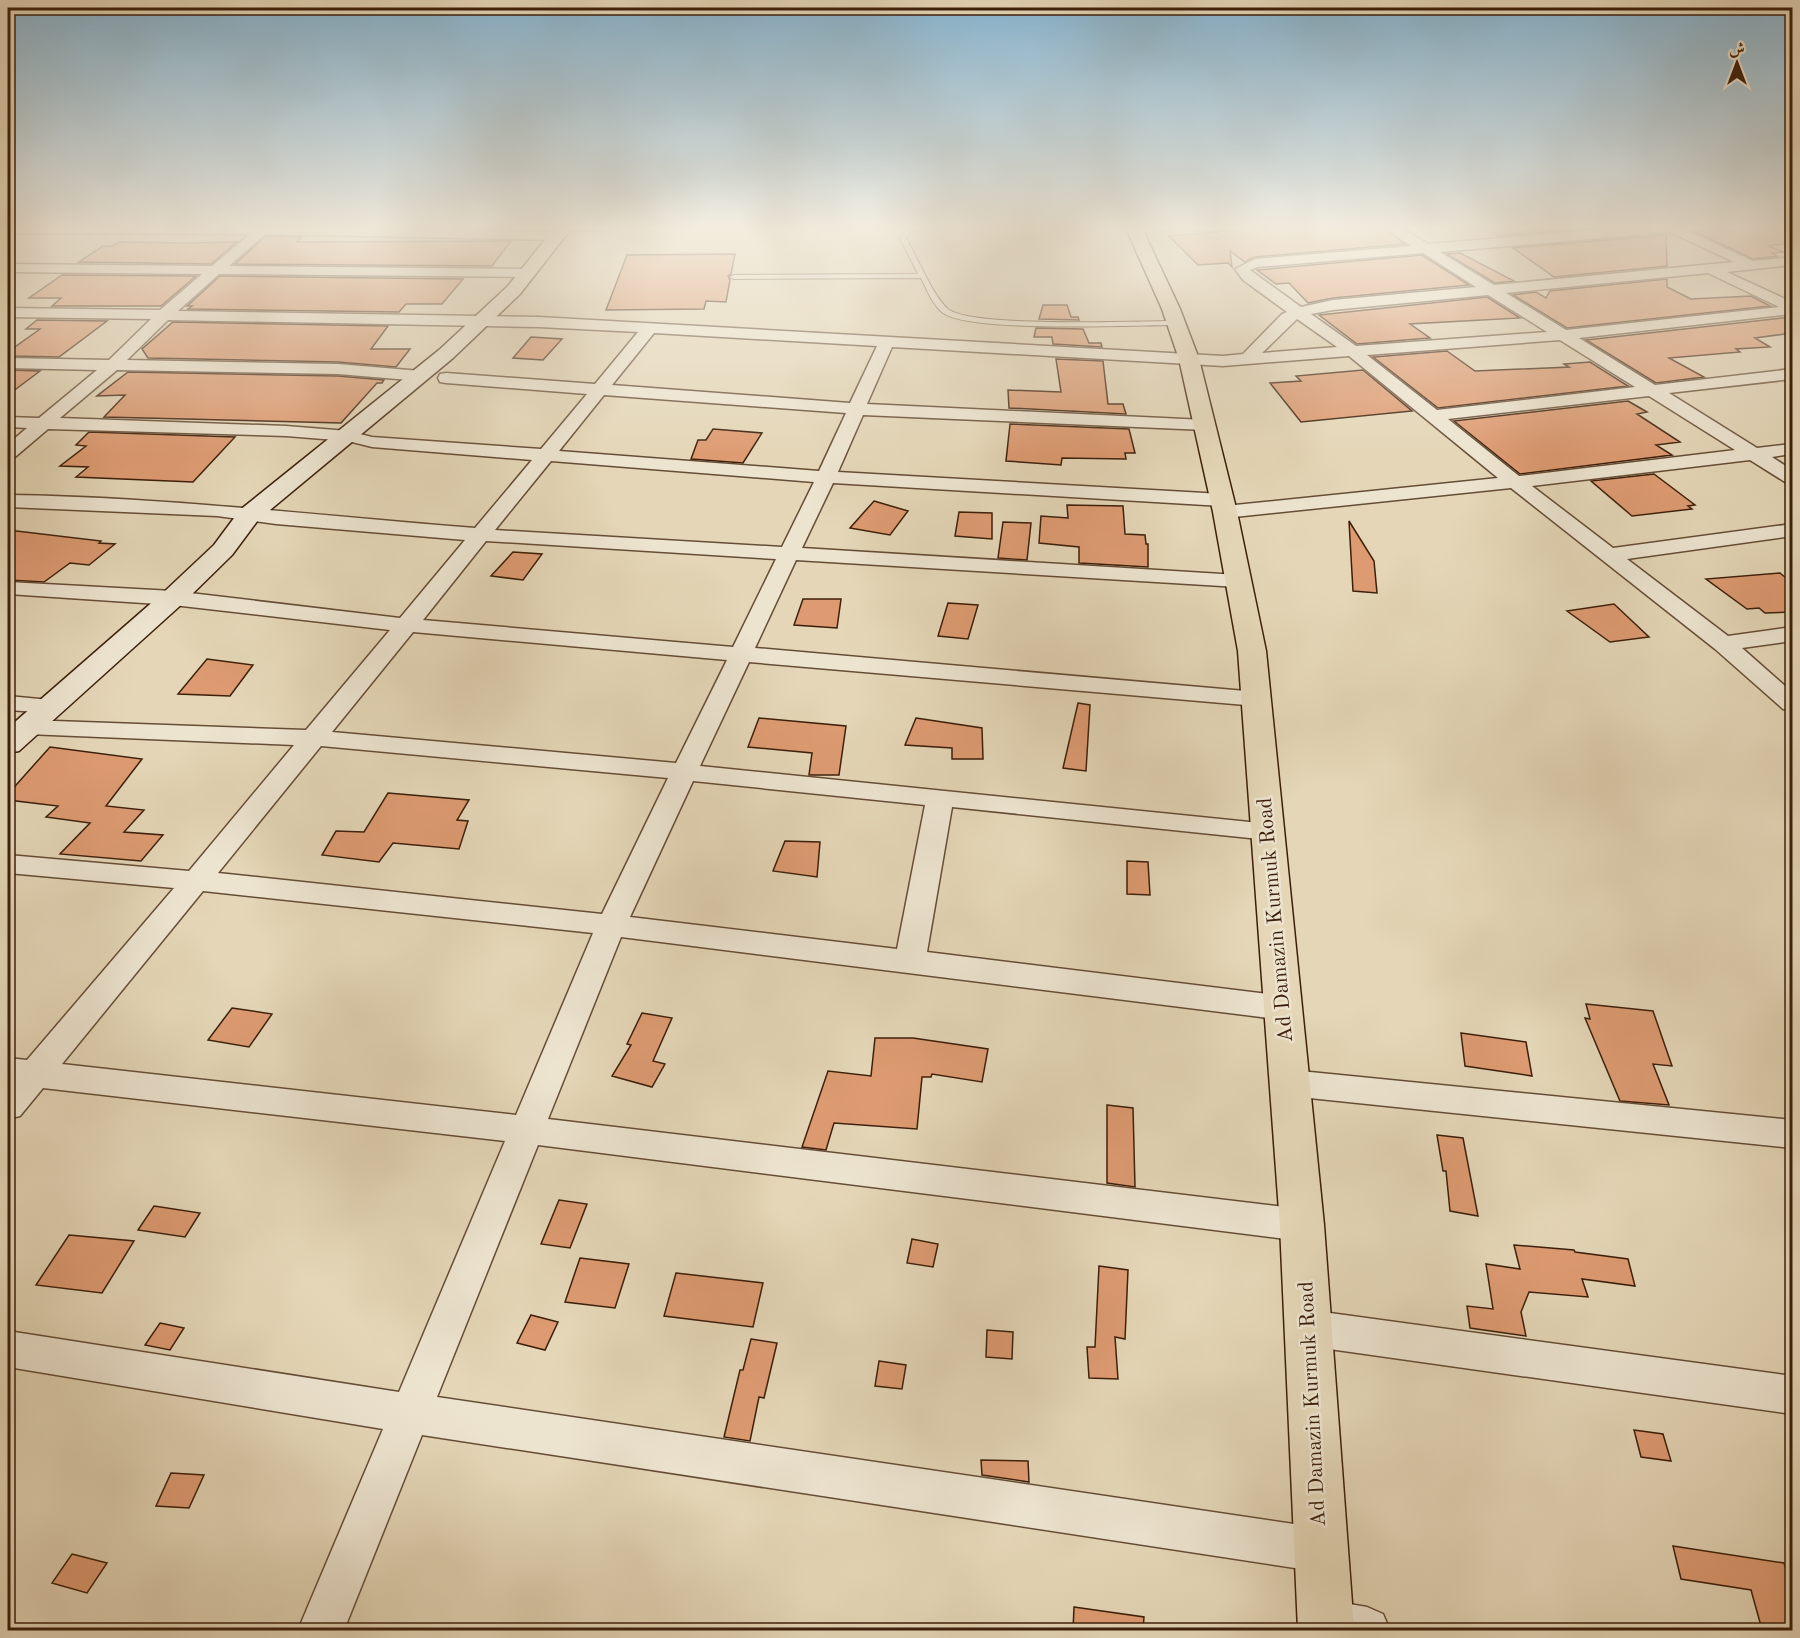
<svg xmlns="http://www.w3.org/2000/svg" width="1800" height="1638" font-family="'Old Standard TT',Amiri,serif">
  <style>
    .building { fill: #de9b72; stroke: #3c1f0b; stroke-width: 1.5 }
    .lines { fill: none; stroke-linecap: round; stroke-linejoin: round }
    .lane-casing { stroke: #664d36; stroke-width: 2 }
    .street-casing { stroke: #664d36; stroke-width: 3 }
    .secondary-casing { stroke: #3c1f0b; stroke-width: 3 }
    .highway-casing { stroke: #3c1f0b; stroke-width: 3 }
    .lane { fill: #ede4d0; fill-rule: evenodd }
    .street { fill: #ede4d0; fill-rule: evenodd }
    .secondary { fill: #ede4d0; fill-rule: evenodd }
    .highway { fill: #e4d6b7; fill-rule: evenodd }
    .labels { text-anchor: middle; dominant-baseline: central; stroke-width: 5; stroke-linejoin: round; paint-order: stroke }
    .street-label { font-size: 21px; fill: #3c1f0b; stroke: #ede4d0 }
  </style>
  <rect width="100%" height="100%" fill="#e4d6b7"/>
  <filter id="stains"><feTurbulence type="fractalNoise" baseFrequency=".00333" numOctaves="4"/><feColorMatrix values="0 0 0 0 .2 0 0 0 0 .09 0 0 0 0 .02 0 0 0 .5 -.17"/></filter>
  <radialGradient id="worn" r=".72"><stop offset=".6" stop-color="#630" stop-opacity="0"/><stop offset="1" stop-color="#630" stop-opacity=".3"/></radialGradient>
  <path class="building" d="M1230,226h150l25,18 -150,13 -10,5 -15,-11 2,16 -4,-4 -30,2 -29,-29 50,-4z
    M1483,226h136l-122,10z
    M1704,226h88v17l-24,3 16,6 -12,1 5,3 -24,3 -57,-27 6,-2z
    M1666,235l1,31 -113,11 -41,-29z
    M266,236l36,1 -5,5 214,-1 -19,25 -257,-2z
    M119,242l67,1 51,-1 -26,22 -132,-2 24,-16h9z
    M1460,253l54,28 -19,2 -48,-29z
    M735,254l-4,20 -3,2 2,4 -4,22 -20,-1 -2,8 -98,1 21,-55z
    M1422,255l47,30 -136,13 -25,5 -19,-20 -13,1 -19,-14z
    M62,275l134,1 -35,30h-109l9,-8h-32z
    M220,276l243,3 -21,25h-36l-7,8 -211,-3 4,-3h-5z
    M1667,279v8l24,12 60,-3 19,10 -203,22 -54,-33 23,-3 10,6 4,-7z
    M1487,297l33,21 -110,6 20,14 -73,6 -38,-29z
    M1043,305h24l4,12h7l1,3 -40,-1z
    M1792,317v16l-37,5 15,9 -34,2 4,3 -71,6 35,19 -48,6 -70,-43z
    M37,320l70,1 -48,36 -51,-1v-4l32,-23h-14z
    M173,322l215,4 -17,23h39l-14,18 -58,-5 -190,-4 -6,-9z
    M1036,328l47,1 6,14h12l1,4 -49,-3 -1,-7h-18z
    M531,337l31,2 -19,21 -30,-2z
    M1447,351l28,20 94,-4 -5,-3 26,-2 38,24 -190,22 -65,-51z
    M1056,359l47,2 5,43h15l3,10 -117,-6 -1,-18 53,2z
    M8,370l32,1 -32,24z
    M1363,370l49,41 -111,11 -31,-39 31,-2 -5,-5z
    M128,372l210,4 46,4 -2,3h-5l-36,40 -237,-6 21,-22 -28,1z
    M1628,401l19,11 -10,2 43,28 -24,3 16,10 -152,19 -66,-53z
    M1010,424l119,5 6,24h-10l1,6 -64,-1 -1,7 -55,-4z
    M713,429l49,4 -19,30 -52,-4 7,-19h8z
    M89,432l146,5 -42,45 -117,-5 12,-10 -28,-1 26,-20 -10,-1z
    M1654,474l41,31 -7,1 4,3 -60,7 -41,-35z
    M874,501l34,10 -18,24 -40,-7z
    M1067,505l56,1 2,28 20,1 1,9h2v23l-69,-4v-16l-40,-4 2,-27 27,2z
    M959,512l33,1v26l-37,-3z
    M1349,521l25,40 3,32 -24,-2z
    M1003,522l28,1 -4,37 -29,-2z
    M8,530l93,11 -2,2 16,1 -26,21 -19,-2 -26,19 -36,-2z
    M513,552l29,2 -19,26 -32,-4z
    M1780,573l12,10v29l-27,1 -6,-5 -12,1 -41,-30z
    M803,599h38l-4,29 -43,-3z
    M948,603l30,2 -10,34 -30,-3z
    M1614,604l35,33 -39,5 -43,-31z
    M207,659l46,6 -23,31 -52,-2z
    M1078,703l12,2 -4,66 -23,-3z
    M759,718l87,8 -7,49h-30l3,-22 -64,-6z
    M916,718l66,10 1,31h-31v-11l-47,-3z
    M50,747l92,12 -36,47 38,4 -20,22 39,3 -22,26 -81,-7 30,-31 -44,-6 12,-11 -50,-6v-6z
    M388,793l81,7 -12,20 11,1 -9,28 -66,-6 -14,19 -57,-7 14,-24 28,1z
    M785,841l35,1 -3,35 -44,-6z
    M1127,861l21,1 2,33 -23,-1z
    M1586,1004l67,7 19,55 -19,-2 16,41 -49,-4 -35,-83 5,1z
    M232,1008l40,6 -23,33 -41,-7z
    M642,1013l30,5 -19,43 12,3 -13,23 -40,-11 19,-31 -4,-1z
    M1461,1033l65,9 6,34 -67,-10z
    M875,1038h38l75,11 -6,33 -50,-8 -1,3h-9l-5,52 -83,-6 -8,27 -24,-3 26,-76 43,5z
    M1107,1105l26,3 2,79 -28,-4z
    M1437,1135l26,3 15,78 -28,-5 -4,-40h-3z
    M559,1200l28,4 -17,44 -29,-4z
    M154,1206l46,7 -15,24 -47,-7z
    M69,1235l65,6 -32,52 -66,-8z
    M912,1239l26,5 -5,23 -26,-4z
    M1514,1245l60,5 1,2 53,7 7,27 -53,-7 6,18 -59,-5 -8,20 5,24 -56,-8 -3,-22 26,3 -7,-45 34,5z
    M580,1258l49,6 -14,44 -50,-6z
    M1099,1266l29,4 -3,69 -10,-2 3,42 -29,-1 -2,-31h8z
    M676,1273l87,10 -10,44 -89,-11z
    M531,1315l27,7 -13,28 -28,-7z
    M160,1323l24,5 -14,22 -25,-5z
    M987,1330l26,2 -1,27 -26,-2z
    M751,1339l26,4 -13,55 -5,-1 -9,44 -26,-4 16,-67h3z
    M879,1361l27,4 -4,24 -27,-3z
    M1634,1430l29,4 8,27 -30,-4z
    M981,1460l47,1 1,21 -47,-7z
    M171,1473l33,2 -15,33 -33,-2z
    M1673,1546l111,17 8,26v41l-31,-4 -10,-36 -70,-11z
    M72,1554l35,9 -20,30 -35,-10z
    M1074,1607l70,10 -1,13h-70z"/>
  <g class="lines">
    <g class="lane-casing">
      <path id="lane" d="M921,226h72l-3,2 -65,1 -15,3 -4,6c11,19 27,58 42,71 23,19 189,12 228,12l4,2 -4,2c-43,0 -205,8 -233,-12 -11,-9 -16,-23 -22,-35l-187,1 -4,-2 4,-2 184,-1 -18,-36 6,-8z"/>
    </g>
    <g class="street-casing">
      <path id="street" d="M8,226h263l287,6 7,4 -7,4 -293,-6 -36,32 299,3 7,4 -7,4 -309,-3 -41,37 361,6 684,39 20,-2 39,-40 5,-2 -44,-32 -8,-11 20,-10 156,-13 -29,-20h16l30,18 219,-18h55l-2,3 -12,2 65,30 39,-4v8l-65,7 65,30v12l-213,24 76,47 137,-16v10l-123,14 88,55 35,-4v10l-20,3 20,13v14l-7,-2 -35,-22 -218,26 81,62 179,-24v12l-165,23 101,77 64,-9v14l-50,7 50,44v19l-9,-2 -68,-60 -204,-161 -286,30 -7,-2 -3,-4 3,-4 7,-2 273,-28 -149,-122 -126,10 -331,-19 -25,57 338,16 6,1 3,4 -3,4 -6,1 -342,-15 -25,57 384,22 7,2 3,4 -3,4 -7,2 -389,-23 -31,65 436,27 8,1 3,5 -3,5 -8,1 -442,-27 -41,88 502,44 9,2 3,5 -3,5 -9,2 -508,-44 -49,104 579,59 4,6 -4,6 -10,3 -317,-33 -25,145 358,44 11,4 5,8 -5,8 -11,4 -664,-83 -73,182 754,90 13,5 5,11 -5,11 -13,5 -764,-96 -101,252 884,131 16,6 6,16 -6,16 -16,6 -899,-137 -78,195h-46l85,-201 -375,-62v-36l391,61 106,-251 -462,-53 -23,28 -12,3v-61l19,2 147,-172 -166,-15v-18l181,16 105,-126 -267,-11 -9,-2 -3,-5 3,-5 9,-2 279,10 84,-100 -217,-25 -165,-11v-12l165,9 227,27 65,-78 -189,-16 -59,-8 -209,-9v-12c156,2 311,21 467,33l57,-68 -160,-13 -24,-6 -62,-5 -238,-7 -33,28 -7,1v-14l19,-16 -19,-1v-10l31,1 58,-48 -89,-2v-10l101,2 42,-41 -143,-2v-9l152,2 42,-36 -194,-2v-8l204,2 38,-32 -242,-1zM1670,232l64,30 -240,23 -54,-33zM1423,253l53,34 -143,13 -32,7 -51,-37 8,-3zM1708,273l71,34 -213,23 -60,-37zM1488,295l59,37 -191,14 -45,-32 22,-4zM1297,319l40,28 -75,6zM168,320l371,7 99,5 -43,52 -149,-11 -6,1 -2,4 2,4 6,1 141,11 -46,55 -169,-12 -24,-6 -62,-5 -226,-8 57,-48 221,4 83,7 8,-5 -8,-5 -83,-7 -211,-4zM654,333l223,13 -27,57 -238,-18zM1560,340l75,47 -198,23 -70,-55zM604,395l242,18 -27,58 -260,-20zM1649,396l86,54 -216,26 -71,-57zM551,461l263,21 -32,65 -287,-17zM486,541l290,18 -43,88 -310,-27zM413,632l314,28 -51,103 -344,-31zM321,746l347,32 -66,136 -384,-41zM693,781l232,24 -28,144 -267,-32zM203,891l390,42 -77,182 -454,-51z
        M558,226h57l-7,4 -44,1 -5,-1z
        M1183,226h45c-8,7 -37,7 -45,0z
        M8,696l53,5 3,5 -3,5 -9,2 -44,-3z
        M1290,1070l502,50v28l-502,-52 -12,-4 -5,-9 5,-9z
        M1308,1310l484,66v38l-484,-68 -14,-5 -5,-13 5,-13z
        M1326,1600l41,7 16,7 7,16h-84l-3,-7 7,-16z"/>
    </g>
    <g class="secondary-casing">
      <path id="secondary" d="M556,226h17l-53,68 -67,64 -195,162 -26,35 -50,49 -163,147 -11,2v-25l156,-136 50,-47 26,-35 199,-160 69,-64z"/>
    </g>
    <g class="highway-casing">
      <path id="highway" d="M1125,226h16l39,83 19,50 38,153 29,139 58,574 30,405h-56l-18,-405 -42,-574 -25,-139 -34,-153 -17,-50z"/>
    </g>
    <use href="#lane" class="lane"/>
    <use href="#street" class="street"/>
    <use href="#secondary" class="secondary"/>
    <use href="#highway" class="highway"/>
  </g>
  <linearGradient id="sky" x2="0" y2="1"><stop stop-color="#87b6d3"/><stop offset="0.5" stop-color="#f3eddf"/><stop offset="1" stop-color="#f3eddf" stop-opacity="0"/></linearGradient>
  <rect width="1800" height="455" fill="url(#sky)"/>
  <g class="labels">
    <g class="street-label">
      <text transform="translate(1276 920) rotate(-95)">Ad Damazin Kurmuk Road</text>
      <text transform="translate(1313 1404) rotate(-93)">Ad Damazin Kurmuk Road</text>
    </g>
  </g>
  <rect width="1800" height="1638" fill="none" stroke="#e4d6b7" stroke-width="30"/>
  <rect x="9" y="9" width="1782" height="1620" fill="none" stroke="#3c1f0b" stroke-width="3"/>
  <rect x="15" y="15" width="1770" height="1608" fill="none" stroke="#3c1f0b" stroke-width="1.5"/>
  <g transform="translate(1737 63)" stroke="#ede4d0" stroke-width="4.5" paint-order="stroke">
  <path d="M0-4.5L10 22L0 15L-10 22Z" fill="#3c1f0b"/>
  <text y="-9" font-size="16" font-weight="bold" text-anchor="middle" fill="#3c1f0b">ش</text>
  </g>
  <rect width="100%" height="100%" filter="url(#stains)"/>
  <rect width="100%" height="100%" fill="url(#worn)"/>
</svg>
